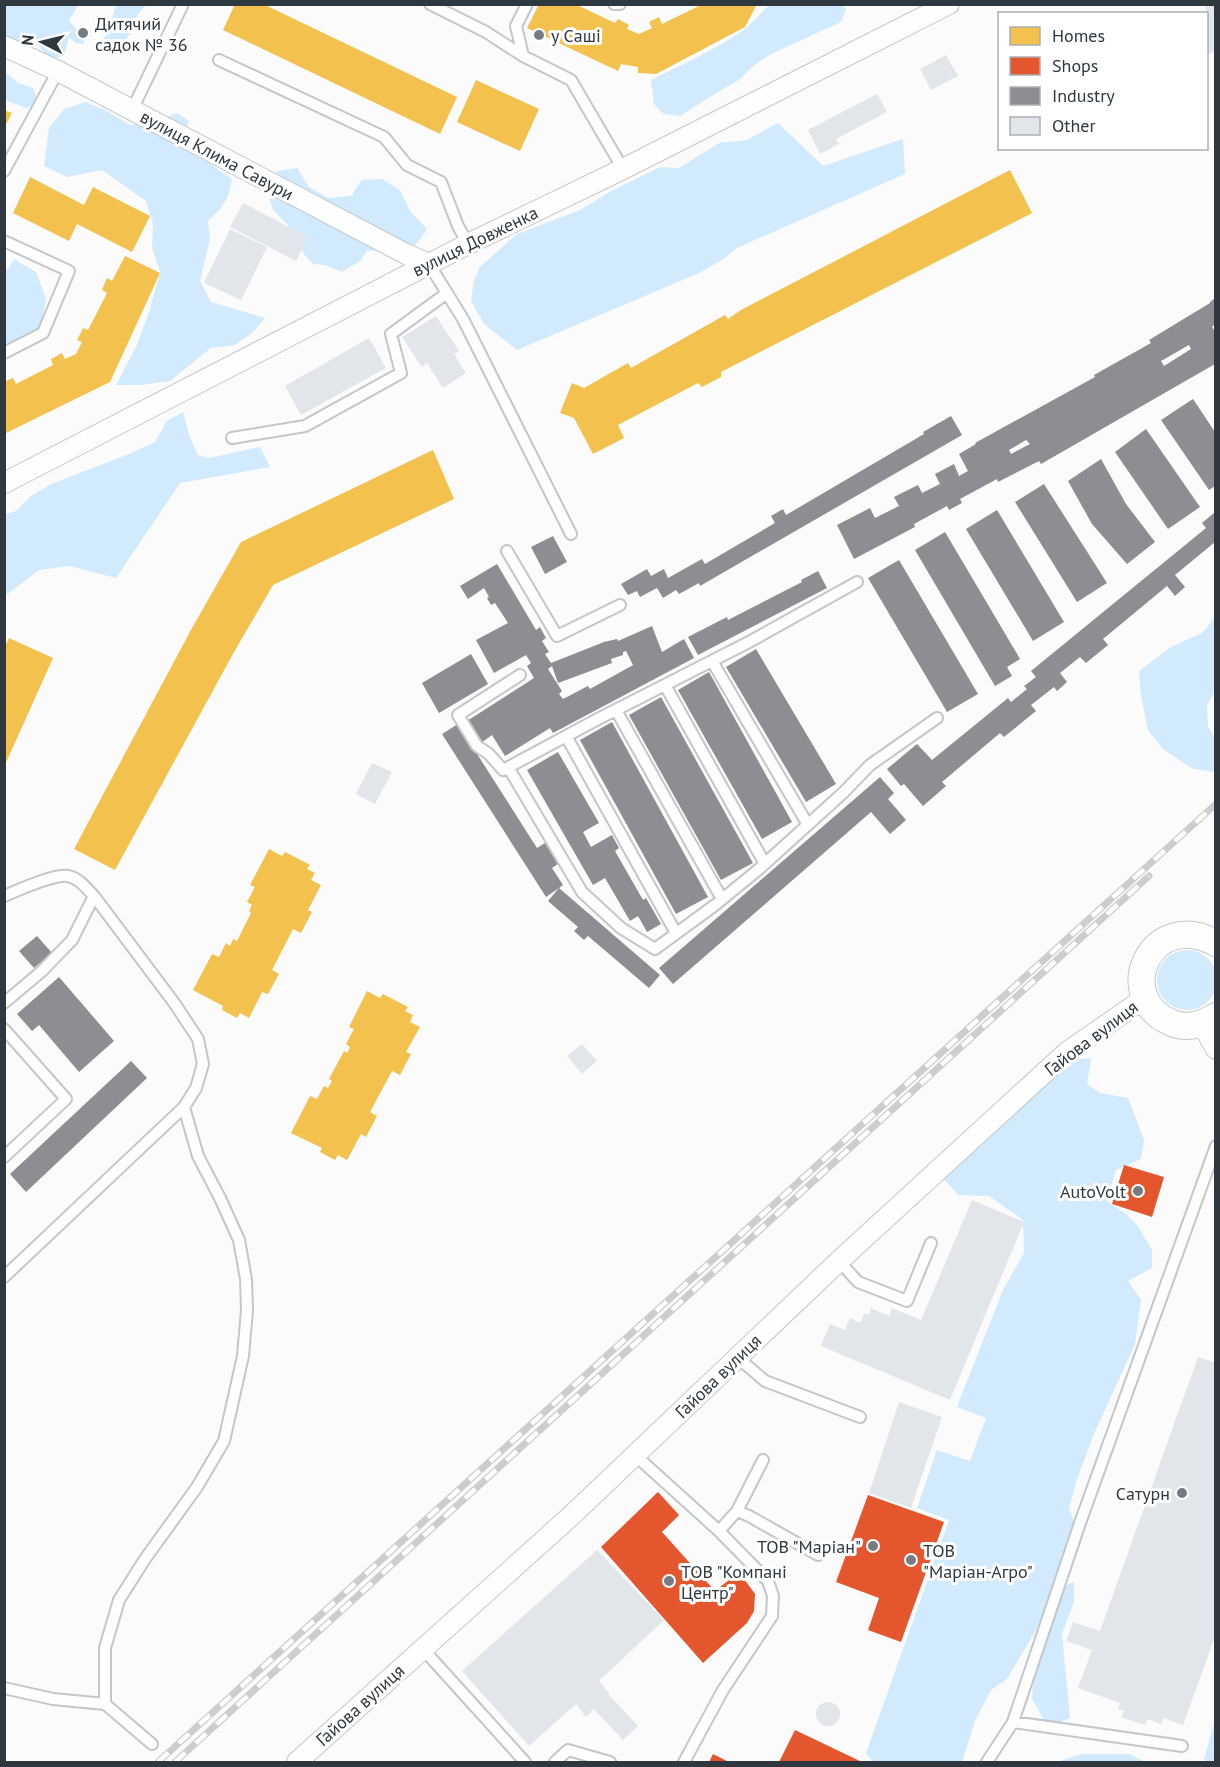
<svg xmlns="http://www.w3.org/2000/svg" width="1220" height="1767" font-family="'PT Sans',sans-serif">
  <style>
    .green { fill: #d1eafd }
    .homes { fill: #f2c14e }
    .shops { fill: #e4572e }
    .industry { fill: #8d8d92; fill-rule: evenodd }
    .building { fill: #e2e5ea }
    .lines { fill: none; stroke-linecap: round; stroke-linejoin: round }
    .service-casing { stroke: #c3c7ca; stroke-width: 14 }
    .minor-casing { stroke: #c3c7ca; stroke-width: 22 }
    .tertiary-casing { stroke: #c3c7ca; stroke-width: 28 }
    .service { stroke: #fefefe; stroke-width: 10 }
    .minor { stroke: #fefefe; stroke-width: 20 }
    .tertiary { stroke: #fefefe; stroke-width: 26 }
    .rail-casing { stroke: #cccdcd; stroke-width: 7 }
    .rail { stroke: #fff; stroke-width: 4.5; stroke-dasharray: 14; stroke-linecap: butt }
    .poi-dot { fill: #767c81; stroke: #fff; stroke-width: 2 }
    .labels { text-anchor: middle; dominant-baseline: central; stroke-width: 6; stroke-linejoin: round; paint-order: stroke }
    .poi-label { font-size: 18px; fill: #2f383f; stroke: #fff; text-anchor: start }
    .street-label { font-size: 18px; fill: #2f383f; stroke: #fff }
  </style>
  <rect width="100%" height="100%" fill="#fbfbfb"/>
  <path class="green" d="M4,5h74l-9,16 7,8 9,3 -1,12 -8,-1 -7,-6 -5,19 -14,3 -15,-17 -9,3 -21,-9z
    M116,5h31c-16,13 -7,13 -14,25 -5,8 -12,16 -18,24l-11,-1 -2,-11 7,-13z
    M769,5h72l5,4 -5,13 -70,32 -18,12 -14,14 -18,10 -41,26 -16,-2 -10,-10 -3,-24c31,-16 63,-29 91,-49 10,-7 19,-18 27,-26z
    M5,72l13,11 15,5 5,14 -11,6 -22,-8z
    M85,102l18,7 27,16 27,-4 20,-8 12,8 -4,15c14,20 27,30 47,43 -4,22 -8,27 -24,42l2,18 -10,42 11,21 54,16 -13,15 -17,12 -24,3 -41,33 -29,4h-25l20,-38 13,-35 11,-40 -8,-25 1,-22 -7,-24 -44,-31 -35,7 -23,-11 5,-38 15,-19z
    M778,123l45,43 80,-27 2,35 -168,74 -15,12 -25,14 -180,76 -33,-26 -13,-23 3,-21 6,-13 37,-33 63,-24 33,-20 47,-23 19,1 40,-25 28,-3z
    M297,168l12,19 19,11 23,-2 11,-16 20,-1 18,11 10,21 17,18 -11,16 -24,5 -25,1 -7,10 -18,11 -17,-7 -12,-1 -9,-10 -16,-29 -15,-15 -7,-23 11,-16z
    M14,259l22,13 10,27 -5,28 -18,18 -18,9v-81z
    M183,412l6,23 9,20 11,3 51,-11 10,20 -90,16 -64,95 -47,-12 -30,4 -30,23 -4,1v-80l11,-3 15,-15 20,-12 78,-30 26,-12 12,-21z
    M1215,617v74l-8,15 1,21 7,11v34l-22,-3 -30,-20 -15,-19 -7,-34 -2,-25 32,-24 31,-14z
    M1157 980a30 30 0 1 1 60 0a30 30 0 1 1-60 0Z
    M1091,1058l-4,26 13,9 28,5 16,42 -3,19 -25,11 -9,31 19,13 12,12 14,24v18l-24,13 13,19 -6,44 -41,90 -18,48 -7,26 9,24 -43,100 -28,47 -16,11 -16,31 -13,41h-89l-7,-9 83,-233 -32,-12 20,-58 33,11 16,-43 -29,-11 46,-117 21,-37 -1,-33 -34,-24 -31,-1 -18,-20 129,-115z
    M1074,1582v20l-12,32 8,84 -12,5 -14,-3 -12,-21 3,-45 20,-64z
    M1215,1720v42h-8l-3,-3z
    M1081,1754h48l16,8h-88z"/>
  <path class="homes" d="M235,4h28l194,93 -17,37 -217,-104z
    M539,4h36l40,19 3,-4 11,6 -2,4 12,5 13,-6 -3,-6 10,-5 3,7 41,-20h54l-12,23 -89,47 -18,-1v-6l-17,-3 -3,7 -91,-43z
    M476,80l63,29 -19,42 -63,-29z
    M4,110l8,3 -8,15z
    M1010,170l22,43 -311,159v5l-19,10 -4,-4 -80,42 6,13 -31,16 -19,-36 -14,-5 12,-30 12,5 44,-25 3,5 94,-53 3,4 13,-9z
    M30,177l54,28 9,-18 57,29 -18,36 -55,-28 -8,17 -56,-28z
    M125,256l35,17 -50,109 -106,52v-52l9,-4 3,6 37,-19 -2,-6 11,-6 3,6 11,-5 6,-12 -5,-2 6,-12 5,2 19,-37 -5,-3 5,-12 5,3z
    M433,450l21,49 -181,86 -39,67 -119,218 -41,-21 118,-221 49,-86z
    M9,638l44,20 -49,109v-118z
    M269,849l13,7 3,-4 25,13 -3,4 8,4 -4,7 10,5 -13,25 4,2 -11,21 -8,-4 -21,41 7,4 -11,20 -6,-2 -13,26 -9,-5 -3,5 -15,-8 1,-4 -30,-16 19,-36 7,3 7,-14 4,3 3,-7 4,2 14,-28 -2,-2 3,-6 -5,-3 8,-15 -5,-2z
    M367,991l13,7 3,-4 25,13 -3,4 8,4 -3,7 10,5 -14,25 5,2 -11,21 -8,-4 -22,41 7,4 -11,21 -5,-3 -14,26 -9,-5 -3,5 -15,-8 2,-4 -31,-15 19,-37 7,3 7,-13 4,2 4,-7 -3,-2 15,-28 3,2 3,-6 -4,-3 8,-15 -5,-2z"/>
  <path class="shops" d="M1124,1165l40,12 -12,40 -40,-13z
    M658,1492l21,23 -17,17 53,59 24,-19 16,22 -1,17 -7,12 -44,40 -102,-116z
    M868,1495l76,27 -43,120 -33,-12 11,-32 -43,-16z
    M795,1730l67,32h-83z
    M713,1754l16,8h-20z"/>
  <path class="industry" d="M1215,298v26l-3,3 2,3 1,-1v35l-174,100 -2,-3 -41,21 -1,-3 -37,20 2,4 -13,7 -2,-4 -33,18 1,3 -61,32 -17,-34 33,-17 5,10 24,-12 -5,-9 24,-12 4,8 18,-9 -5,-10 19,-10 5,12 9,-5 -9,-17 17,-10 -1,-1 120,-66 -1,-2 57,-32 -2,-3 61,-37v-1zM1189,345l2,4 -27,17 -3,-5zM1026,440l4,4 -19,10 -2,-4z
    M1193,399l22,33v54l-6,4 -48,-70z
    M951,416l11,19 -262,151 -1,-3 -20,11 -3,-4 -13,8 -6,-10 -17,9 -3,-6 -9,4 -7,-11 26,-15 4,7 13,-7 4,9 34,-19 3,5 70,-41 -4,-7 12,-7 3,6 138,-81 -1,-2z
    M1146,429l54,78 -32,22 -53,-77z
    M1101,459l25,45 29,38 -28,22 -35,-40 -24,-43z
    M1044,484l63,99 -30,19 -62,-100z
    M997,510l67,112 -31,19 -67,-112z
    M1215,512v30l-40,33 10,12 -10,9 -8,-10 -64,53 5,6 -22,18 -6,-6 -20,16 7,9 -10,9 -3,-4 -23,18 5,6 -32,26 -4,-4 -58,49 4,4 -23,20 -19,-22 -3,2 -14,-17 30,-25 15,16 76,-62 3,4 16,-13 -3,-3 12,-9 -5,-6 175,-143 -4,-5z
    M945,532l75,127 -13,8 5,9 -17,10 -80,-136z
    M553,536l14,26 -22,12 -14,-27z
    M899,560l79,134 -31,18 -79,-134z
    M497,564l39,66 4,-3 6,11 -4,3 7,11 -4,2 6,9 53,-21 13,-3 1,2 34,-15 10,26 22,-13 10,19 -141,75 -3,-5 -45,28 -13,-21 -11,8 -14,-22 67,-43 -7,-12 4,-3 -5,-8 -32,18 -18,-33 32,-17 -13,-20 -4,2 -4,-7 2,-1 -5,-9 -16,11 -8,-13zM626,651l7,14 -43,24 -2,-3 -25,13 -4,-5 3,-3 -14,-22 4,-3 6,17 54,-20 -1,-4 12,-4v-3z
    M818,571l9,17 -129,67 -10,-18 39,-20 1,3 74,-38 -1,-2z
    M756,649l80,135 -30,18 -80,-135z
    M471,654l17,30 -49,29 -17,-30z
    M709,672l83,150 -30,17 -84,-149z
    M661,697l92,166 -32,17 -92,-165z
    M612,722l96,175 -32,17 -96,-174z
    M458,724l79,124 8,-5 13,21 -6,4 11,17 -4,3 101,87 -11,13 -61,-52 -4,4 -10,-9 4,-4 -30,-26 11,-13 -13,9 -104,-163z
    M558,752l41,71 -16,9 8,15 21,-12 7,13 -4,3 28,49 3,-2 15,26 -14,8 -9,-16 -8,5 -25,-43 -12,7 -66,-115z
    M880,777l14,16 -6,6 18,21 -16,14 -19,-22 -198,172 -14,-16z
    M37,936l15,17 -18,15 -15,-17z
    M59,977l55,64 -35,31 -40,-47 -7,6 -15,-17z
    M131,1061l16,17 -121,114 -16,-18z"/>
  <path class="building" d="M1209,4h7v47l-10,4 1,-43 -2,-5z
    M946,55l12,21 -27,14 -11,-21z
    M877,94l10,18 -51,27 3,5 -19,10 -12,-24z
    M243,203l65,34 -12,24 -66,-34z
    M230,229l37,18 -26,53 -37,-17z
    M436,316l23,35 -5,3 12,19 -23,15 -16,-25 -5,4 -20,-30z
    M369,338l17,30 -85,47 -16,-29z
    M372,763l20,9 -17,32 -19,-10z
    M582,1044l15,17 -15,13 -15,-18z
    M972,1200l52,22 -74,178 -129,-54 9,-22 15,6 5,-12 10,5 5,-10 4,2 2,-7 18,8 3,-8 29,12z
    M1198,1357l18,6v271l-33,91 -19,-7 -3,6 -14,-5 -2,6 -24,-8 3,-6 -6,-2 2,-6 -42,-15 14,-38 -26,-9 7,-19 27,9z
    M899,1402l43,15 -31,91 -42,-15z
    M597,1550l67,70 -65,61 10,12v2l29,31 -15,14 -29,-31 -8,8 -10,-13 -47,42 -67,-75z
    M816 1714a12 12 0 1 1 24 0a12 12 0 1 1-24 0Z"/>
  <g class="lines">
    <g class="service-casing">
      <path id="service" d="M430,4l56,28 37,24
        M527,4l-11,22 7,30 48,24 52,89
        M614,4h6
        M219,60l165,77 23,28 34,17 17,44 10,18
        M132,110l51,-106
        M4,171l54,-100
        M4,241l65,30 -26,62 -39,20
        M429,264l34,55 108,215
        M232,438l73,-12 96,-53 -10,-39 56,-41
        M507,551l50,85 63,-31
        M712,661l96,164
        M520,675l-62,40 19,31 12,8 14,16 95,-51 151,-77 108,-60
        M665,685l100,179
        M616,710l106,189
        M566,736l110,197
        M508,767l74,125 39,36 34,21 60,-44 44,-36 85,-77 26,-27 67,-47
        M4,896c15,-6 49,-22 64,-20 11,2 18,12 26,20l81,108 23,35 5,25 -7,24 -12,19 -180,170
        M4,1003l38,-32 30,-31 22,-44
        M4,1029l62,70 -62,58
        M839,1261l19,21 49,19 24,-58
        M737,1357l28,24 95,36
        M635,1455l84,76 49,50 5,15 -1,20 -49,74 -39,72
        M737,1511l12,5 69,39
        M719,1531l18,-20 26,-51
        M423,1649l102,113
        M4,1688l49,11 52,5 47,40
        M105,1704v-56l14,-48 26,-41 52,-72 27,-46 19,-85 4,-46 -1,-31 -7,-39 -19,-42 -22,-42 -14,-49
        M1013,1722l169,24
        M555,1762l13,-12 42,12
        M987,1762l26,-40 67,-199 136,-377"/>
    </g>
    <g class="minor-casing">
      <path id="minor" d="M4,46l54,25 348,183 23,10
        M4,483l464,-239 155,-75 326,-165
        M1202,1024l14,25
        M297,1762l275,-247 267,-254 228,-209 78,-54"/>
    </g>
    <g class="tertiary-casing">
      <path id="tertiary" d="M1216,943c-66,-36 -105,55 -44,80 15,6 30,2 44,-7"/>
    </g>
    <use href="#service" class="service"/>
    <use href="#minor" class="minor"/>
    <use href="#tertiary" class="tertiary"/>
    <g class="rail-casing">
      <path id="rail" d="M158,1762l1058,-958
        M175,1762l974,-886"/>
    </g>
    <use href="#rail" class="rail"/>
  </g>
  <g class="poi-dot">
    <circle cx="83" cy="33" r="6"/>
    <circle cx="539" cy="35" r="6"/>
    <circle cx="1138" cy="1191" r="6"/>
    <circle cx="1182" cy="1493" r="6"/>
    <circle cx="873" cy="1546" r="6"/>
    <circle cx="911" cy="1560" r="6"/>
    <circle cx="669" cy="1581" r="6"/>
  </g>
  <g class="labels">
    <g class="poi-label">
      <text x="95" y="23">Дитячий<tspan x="95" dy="21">садок № 36</tspan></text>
      <text x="551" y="35">у Саші</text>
      <text x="1126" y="1191" text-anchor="end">AutoVolt</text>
      <text x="1170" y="1493" text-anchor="end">Сатурн</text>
      <text x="861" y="1546" text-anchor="end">ТОВ "Маріан"</text>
      <text x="923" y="1550">ТОВ<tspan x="923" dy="21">"Маріан-Агро"</tspan></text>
      <text x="681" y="1571">ТОВ "Компані<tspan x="681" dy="21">Центр"</tspan></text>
    </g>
    <g class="street-label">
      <text transform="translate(217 155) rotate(28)">вулиця Клима Савури</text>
      <text transform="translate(475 241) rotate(-26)">вулиця Довженка</text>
      <text transform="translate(1091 1038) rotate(-37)">Гайова вулиця</text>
      <text transform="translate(718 1376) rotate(-44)">Гайова вулиця</text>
      <text transform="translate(360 1705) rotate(-42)">Гайова вулиця</text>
    </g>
  </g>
  <rect width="1220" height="1767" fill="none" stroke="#2f383f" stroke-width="12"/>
  <rect x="998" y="12" width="210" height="138" fill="#ffffff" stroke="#acafb2" stroke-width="1.5"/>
  <rect x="1010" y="27" width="30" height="18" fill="#f2c14e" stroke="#acafb2" stroke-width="1.5"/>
  <text x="1052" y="42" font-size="18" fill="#2f383f">Homes</text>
  <rect x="1010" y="57" width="30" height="18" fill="#e4572e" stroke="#acafb2" stroke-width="1.5"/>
  <text x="1052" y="72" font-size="18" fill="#2f383f">Shops</text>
  <rect x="1010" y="87" width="30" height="18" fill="#8d8d92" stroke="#acafb2" stroke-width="1.5"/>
  <text x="1052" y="102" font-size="18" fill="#2f383f">Industry</text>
  <rect x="1010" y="117" width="30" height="18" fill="#e2e5ea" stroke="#acafb2" stroke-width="1.5"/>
  <text x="1052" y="132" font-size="18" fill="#2f383f">Other</text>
  <g transform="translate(42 42) rotate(277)" stroke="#ffffff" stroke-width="4.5" paint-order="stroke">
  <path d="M0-4.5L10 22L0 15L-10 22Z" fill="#2f383f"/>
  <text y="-9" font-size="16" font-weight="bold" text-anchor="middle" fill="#2f383f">N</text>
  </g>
</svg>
